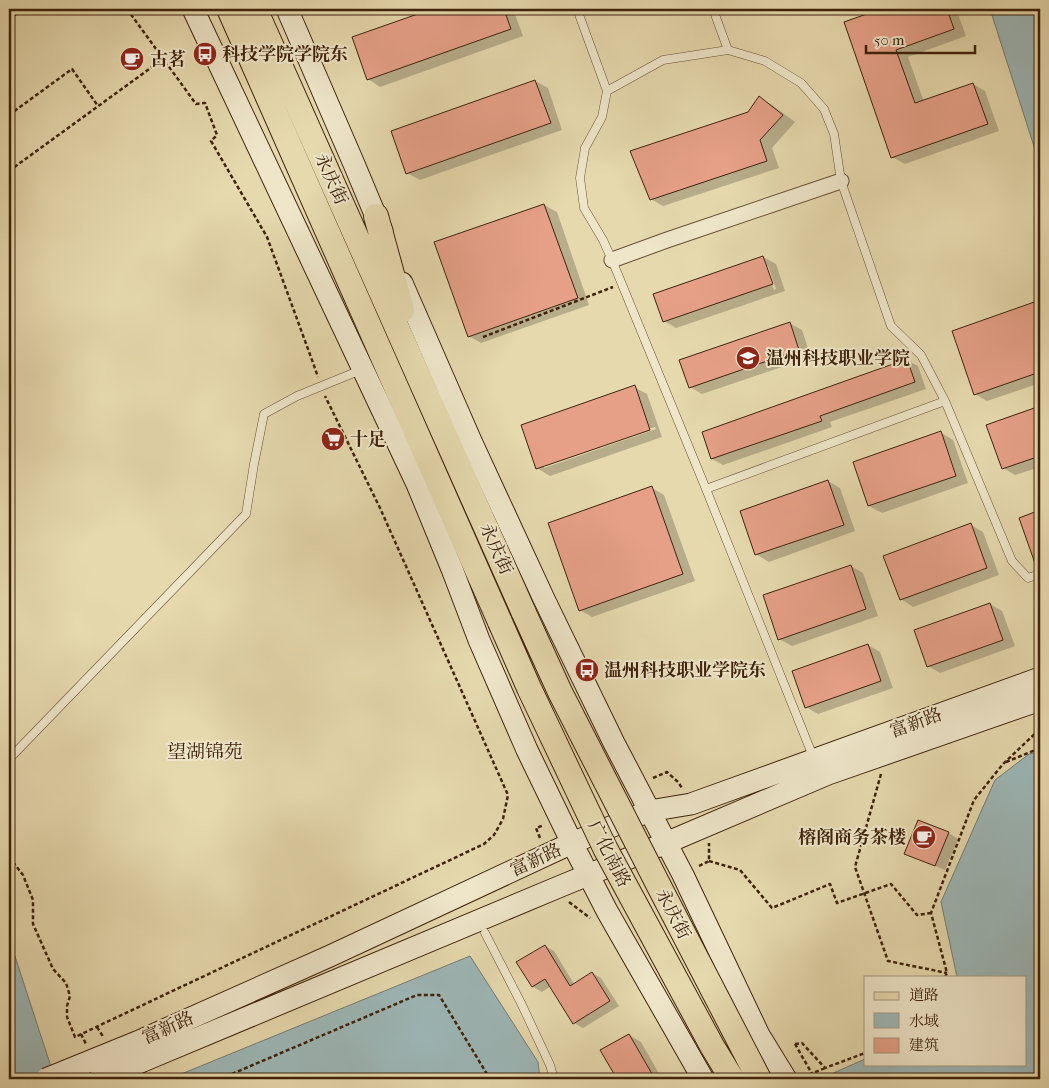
<svg xmlns="http://www.w3.org/2000/svg" width="1049" height="1088" font-family="'IM FELL French Canon','Noto Serif SC',serif">
  <style>
    .water { fill: #9db7b7; stroke: #777c72 }
    .shadow { fill: #0003; fill-rule: evenodd }
    .building { fill: #e6a088; stroke: #3e230b }
    .lines { fill: none; stroke-linecap: round; stroke-linejoin: round }
    .lane-casing { stroke: #685034; stroke-width: 9 }
    .street-casing { stroke: #685034; stroke-width: 17 }
    .secondary-casing { stroke: #3e230b; stroke-width: 23 }
    .primary-casing { stroke: #3e230b; stroke-width: 26 }
    .path { stroke: #3e230b; stroke-width: 2.5; stroke-dasharray: 4 2.5; stroke-linecap: butt }
    .lane { stroke: #efe6ca; stroke-width: 8 }
    .street { stroke: #efe6ca; stroke-width: 15 }
    .secondary { stroke: #efe6ca; stroke-width: 21 }
    .primary { stroke: #e6d9ae; stroke-width: 24 }
    .secondary-bridge-casing { stroke: #3e230b; stroke-width: 23; stroke-linecap: butt }
    .primary-bridge-casing { stroke: #3e230b; stroke-width: 26; stroke-linecap: butt }
    .path-bridge { stroke: #3e230b; stroke-width: 2.5; stroke-dasharray: 4 2.5; stroke-linecap: butt }
    .secondary-bridge { stroke: #efe6ca; stroke-width: 21 }
    .primary-bridge { stroke: #e6d9ae; stroke-width: 24 }
    .labels { text-anchor: middle; dominant-baseline: central; stroke-width: 4; stroke-linejoin: round; paint-order: stroke }
    .poi-label { font-size: 18px; font-weight: bold; fill: #3e230b; stroke: #efe6ca; text-anchor: start }
    .street-label { font-size: 18px; fill: #3e230b; stroke: #efe6ca }
    .neighbourhood-label { font-size: 19px; fill: #3e230b; stroke: #efe6ca }
  </style>
  <rect width="100%" height="100%" fill="#e6d9ae"/>
  <filter id="stains"><feTurbulence type="fractalNoise" baseFrequency=".004" numOctaves="4"/><feColorMatrix values="0 0 0 0 .2 0 0 0 0 .09 0 0 0 0 .02 0 0 0 .5 -.17"/></filter>
  <radialGradient id="worn" r=".72"><stop offset=".6" stop-color="#630" stop-opacity="0"/><stop offset="1" stop-color="#630" stop-opacity=".3"/></radialGradient>
  <path class="water" d="M990,9h46l4,8v148z
    M1040,752v327h-220l45,-20v5h160v-87h-68l-16,-75 54,-122 34,-26z
    M9,938l46,141h-46z
    M470,956l68,106 2,17h-371z"/>
  <path class="shadow" d="M435,9h78l10,27 -143,51 -12,-8 -15,-41z
    M884,9h72l10,27 -58,21 16,45 49,-18 12,7 14,40 -94,33 -13,-7 -47,-135z
    M535,81l13,7 14,42 -142,50 -13,-7z
    M760,98l12,7 23,17 -23,26 7,20 -116,38 -12,-7 97,-86z
    M544,205l13,7 32,93 -108,38 -12,-7z
    M763,257l13,7 9,27 -109,37 -12,-7zM765,266h3l8,23 -2,1z
    M1040,302v81l-53,18 -12,-7 -21,-62z
    M789,323l13,7 9,27 -109,37 -12,-7z
    M907,360l11,6 8,23 -96,33 2,5 -109,38 -11,-6z
    M634,387l13,7 15,43 -112,39 -13,-8zM655,427l1,2 -112,39v-3z
    M1040,407v60l-25,8 -12,-7 -15,-43z
    M940,432l13,8 15,43 -86,30 -13,-7 -15,-43z
    M828,481l12,7 15,43 -86,31 -13,-8z
    M652,488l12,7 31,86 -103,36 -12,-7z
    M1040,512v52l-5,-2 -15,-43z
    M971,525l12,7 16,43 -86,32 -12,-8z
    M851,566l12,7 15,43 -86,30 -13,-7z
    M990,604l12,7 13,35 -75,27 -12,-7z
    M868,645l12,7 13,36 -75,26 -12,-7z
    M919,821l30,12 9,6 -13,31 -30,-12 -9,-5z
    M545,946l9,5 20,33 18,-11 9,5 18,28 -36,22 -9,-5 -23,-37 -9,6 -9,-5 -15,-24z
    M629,1035l12,7 21,37h-44l-16,-29z"/>
  <path class="building" d="M432,9h72l7,20 -144,51 -15,-43z
    M881,9h66l7,20 -58,21 19,53 58,-20 15,41 -97,34 -47,-136z
    M535,80l16,43 -145,51 -15,-43z
    M759,96l24,19 -23,25 7,21 -117,39 -20,-49 118,-39z
    M544,204l34,94 -110,39 -34,-95z
    M763,256l10,28 -110,38 -10,-28z
    M1040,300v72l-66,23 -22,-64z
    M790,322l9,28 -110,38 -10,-28z
    M907,359l8,23 -95,34 2,5 -111,38 -9,-27z
    M635,385l15,45 -114,39 -15,-44z
    M1040,406v50l-38,13 -16,-44z
    M941,431l15,45 -88,30 -15,-44z
    M828,480l16,45 -89,30 -15,-44z
    M652,486l31,88 -104,37 -31,-88z
    M1040,510v58l-3,1 -18,-51z
    M971,523l16,45 -87,32 -17,-44z
    M851,565l15,44 -88,31 -15,-45z
    M990,603l13,37 -76,27 -13,-37z
    M868,644l13,37 -76,27 -13,-37z
    M918,820l31,12 -14,34 -31,-12z
    M545,945l25,41 22,-14 18,29 -37,23 -28,-45 -13,8 -16,-25z
    M629,1034l26,45h-38l-17,-29z"/>
  <g class="lines">
    <g class="lane-casing">
      <path id="lane" d="M577,9l30,82
        M713,9l15,41
        M945,401l-239,88 -94,-229 -9,-20 -19,-32 -4,-30 5,-30 17,-31 5,-26 56,-31 65,-10 37,11 36,22 23,26 10,25 7,47 50,145 30,29 24,46 67,160 16,17 12,-4
        M706,489l108,270
        M10,758l236,-244 8,-50 10,-50 33,-18 64,-26
        M485,933l36,70 29,62 4,14"/>
    </g>
    <g class="street-casing">
      <path id="street" d="M612,260l55,-20 174,-59"/>
    </g>
    <g class="secondary-casing">
      <path id="secondary" d="M193,9l224,475 35,85 27,71 48,110 45,93 35,68 96,168
        M287,9l67,155 28,67
        M402,283l69,158 73,158 70,144 69,132 76,160 27,44
        M137,1042l193,-86 242,-113 77,-32 42,-7 349,-126
        M143,1061l418,-175 105,-43 162,-69 212,-74"/>
    </g>
    <g class="primary-casing">
      <path id="primary" d="M229,9l271,613
        M255,9l269,604
        M376,216l26,94"/>
    </g>
    <path class="path" d="M127,9l69,95 9,-1 12,32 -6,6 56,96 45,123 6,17
      M9,19l14,-10
      M9,115l63,-46 26,37
      M9,171l154,-112
      M483,337l130,-50
      M1006,762l34,-14
      M881,774l-26,93 33,94 59,12
      M653,778l14,-6 11,10 4,6
      M540,838l-4,-10 8,-3
      M9,857l14,18 10,25v24l20,45 13,14 4,13 -3,10v11l8,20 409,-193 10,-9 9,-16 5,-24 -128,-287 -55,-112
      M709,861l31,9 32,38 58,-24 7,19 54,-19 26,31 14,-2
      M699,866l10,-5v-18
      M569,902l21,16
      M945,977l2,-4 -16,-60 43,-113 29,-36 37,-35
      M97,1027l7,11
      M81,1034l5,10
      M795,1044l7,-1 23,25 40,-15
      M803,1077l22,-9
      M220,1079l197,-84h22l51,84"/>
    <use href="#lane" class="lane"/>
    <use href="#street" class="street"/>
    <use href="#secondary" class="secondary"/>
    <use href="#primary" class="primary"/>
    <g class="secondary-bridge-casing">
      <path id="secondary-bridge" d="M46,1079l91,-37
        M99,1079l44,-18"/>
    </g>
    <g class="primary-bridge-casing">
      <path id="primary-bridge" d="M524,613l36,79 101,198 98,189
        M500,622l29,66 76,160 107,198 20,33"/>
    </g>
    <path class="path-bridge" d="M795,1044l20,35
      M17,1079l13,-5"/>
    <use href="#secondary-bridge" class="secondary-bridge"/>
    <use href="#primary-bridge" class="primary-bridge"/>
  </g>
  <defs>
    <g id="bus-disc" transform="scale(1.25)"><circle r="9.5" fill="#8f2418" stroke="#efe6ca"/><path d="M-5-6H5V4H4V6H2V4H-2V6H-4V4H-5ZM-3.5-4V0h7V-4ZM-3.5 1.2v1.5H-2V1.2ZM2 1.2v1.5H3.5V1.2Z" fill="#fff"/></g>
    <g id="cafe-disc" transform="scale(1.25)"><circle r="9.5" fill="#8f2418" stroke="#efe6ca"/><path d="M-5.5-4.5H6V0H3Q3 3.5 0 3.5H-2.5Q-5.5 3.5-5.5 0ZM3-3.2v2h1.7v-2ZM-6 4.5H4V6H-6Z" fill="#fff"/></g>
    <g id="university-disc" transform="scale(1.25)"><circle r="9.5" fill="#8f2418" stroke="#efe6ca"/><path d="M0-5L7-2L0 1L-7-2ZM-4 1L0 2.5L4 1V4Q0 6-4 4Z" fill="#fff"/></g>
    <g id="supermarket-disc" transform="scale(1.25)"><circle r="9.5" fill="#8f2418" stroke="#efe6ca"/><path d="M-6-5.5h2.5l.6 2H6L4.5 2H-2.5L-4.4-4H-6ZM-1.5 3.2a1.3 1.3 0 1 0 .1 0ZM3 3.2a1.3 1.3 0 1 0 .1 0Z" fill="#fff"/></g>
  </defs>
  <g fill-rule="evenodd">
    <use href="#bus-disc" x="205" y="54"/>
    <use href="#cafe-disc" x="132" y="59"/>
    <use href="#university-disc" x="748" y="358"/>
    <use href="#supermarket-disc" x="333" y="439"/>
    <use href="#bus-disc" x="587" y="670"/>
    <use href="#cafe-disc" x="924" y="837"/>
  </g>
  <g class="labels">
    <g class="poi-label">
      <text x="222" y="54">科技学院学院东</text>
      <text x="150" y="59">古茗</text>
      <text x="766" y="358">温州科技职业学院</text>
      <text x="350" y="439">十足</text>
      <text x="604" y="670">温州科技职业学院东</text>
      <text x="906" y="837" text-anchor="end">榕阁商务茶楼</text>
    </g>
    <g class="street-label">
      <text transform="translate(331 179) rotate(66)">永庆街</text>
      <text transform="translate(496 549) rotate(66)">永庆街</text>
      <text transform="translate(916 723) rotate(-20)">富新路</text>
      <text transform="translate(609 854) rotate(63)">广化南路</text>
      <text transform="translate(536 860) rotate(-25)">富新路</text>
      <text transform="translate(673 914) rotate(63)">永庆街</text>
      <text transform="translate(168 1028) rotate(-24)">富新路</text>
    </g>
    <g class="neighbourhood-label">
      <text x="205" y="752">望湖锦苑</text>
    </g>
  </g>
  <rect width="1049" height="1088" fill="none" stroke="#e6d9ae" stroke-width="30"/>
  <rect x="10" y="10" width="1029" height="1068" fill="none" stroke="#3e230b" stroke-width="2.5"/>
  <rect x="15" y="15" width="1019" height="1058" fill="none" stroke="#3e230b"/>
  <rect x="864" y="976" width="162" height="90" fill="#efe6ca" stroke="#a8987e"/>
  <rect x="874" y="992" width="25" height="8" fill="#e6d9ae" stroke="#a8987e"/>
  <text x="909" y="1000" font-size="15" fill="#3e230b">道路</text>
  <rect x="874" y="1013" width="25" height="15" fill="#9db7b7" stroke="#a8987e"/>
  <text x="909" y="1026" font-size="15" fill="#3e230b">水域</text>
  <rect x="874" y="1038" width="25" height="15" fill="#e6a088" stroke="#a8987e"/>
  <text x="909" y="1050" font-size="15" fill="#3e230b">建筑</text>
  <path d="M866 45v8h109v-8" fill="none" stroke="#3e230b" stroke-width="2.5"/>
  <text x="874" y="45" font-size="15" fill="#3e230b" stroke="#efe6ca" stroke-width="4" paint-order="stroke">50 m</text>
  <rect width="100%" height="100%" filter="url(#stains)"/>
  <rect width="100%" height="100%" fill="url(#worn)"/>
</svg>
